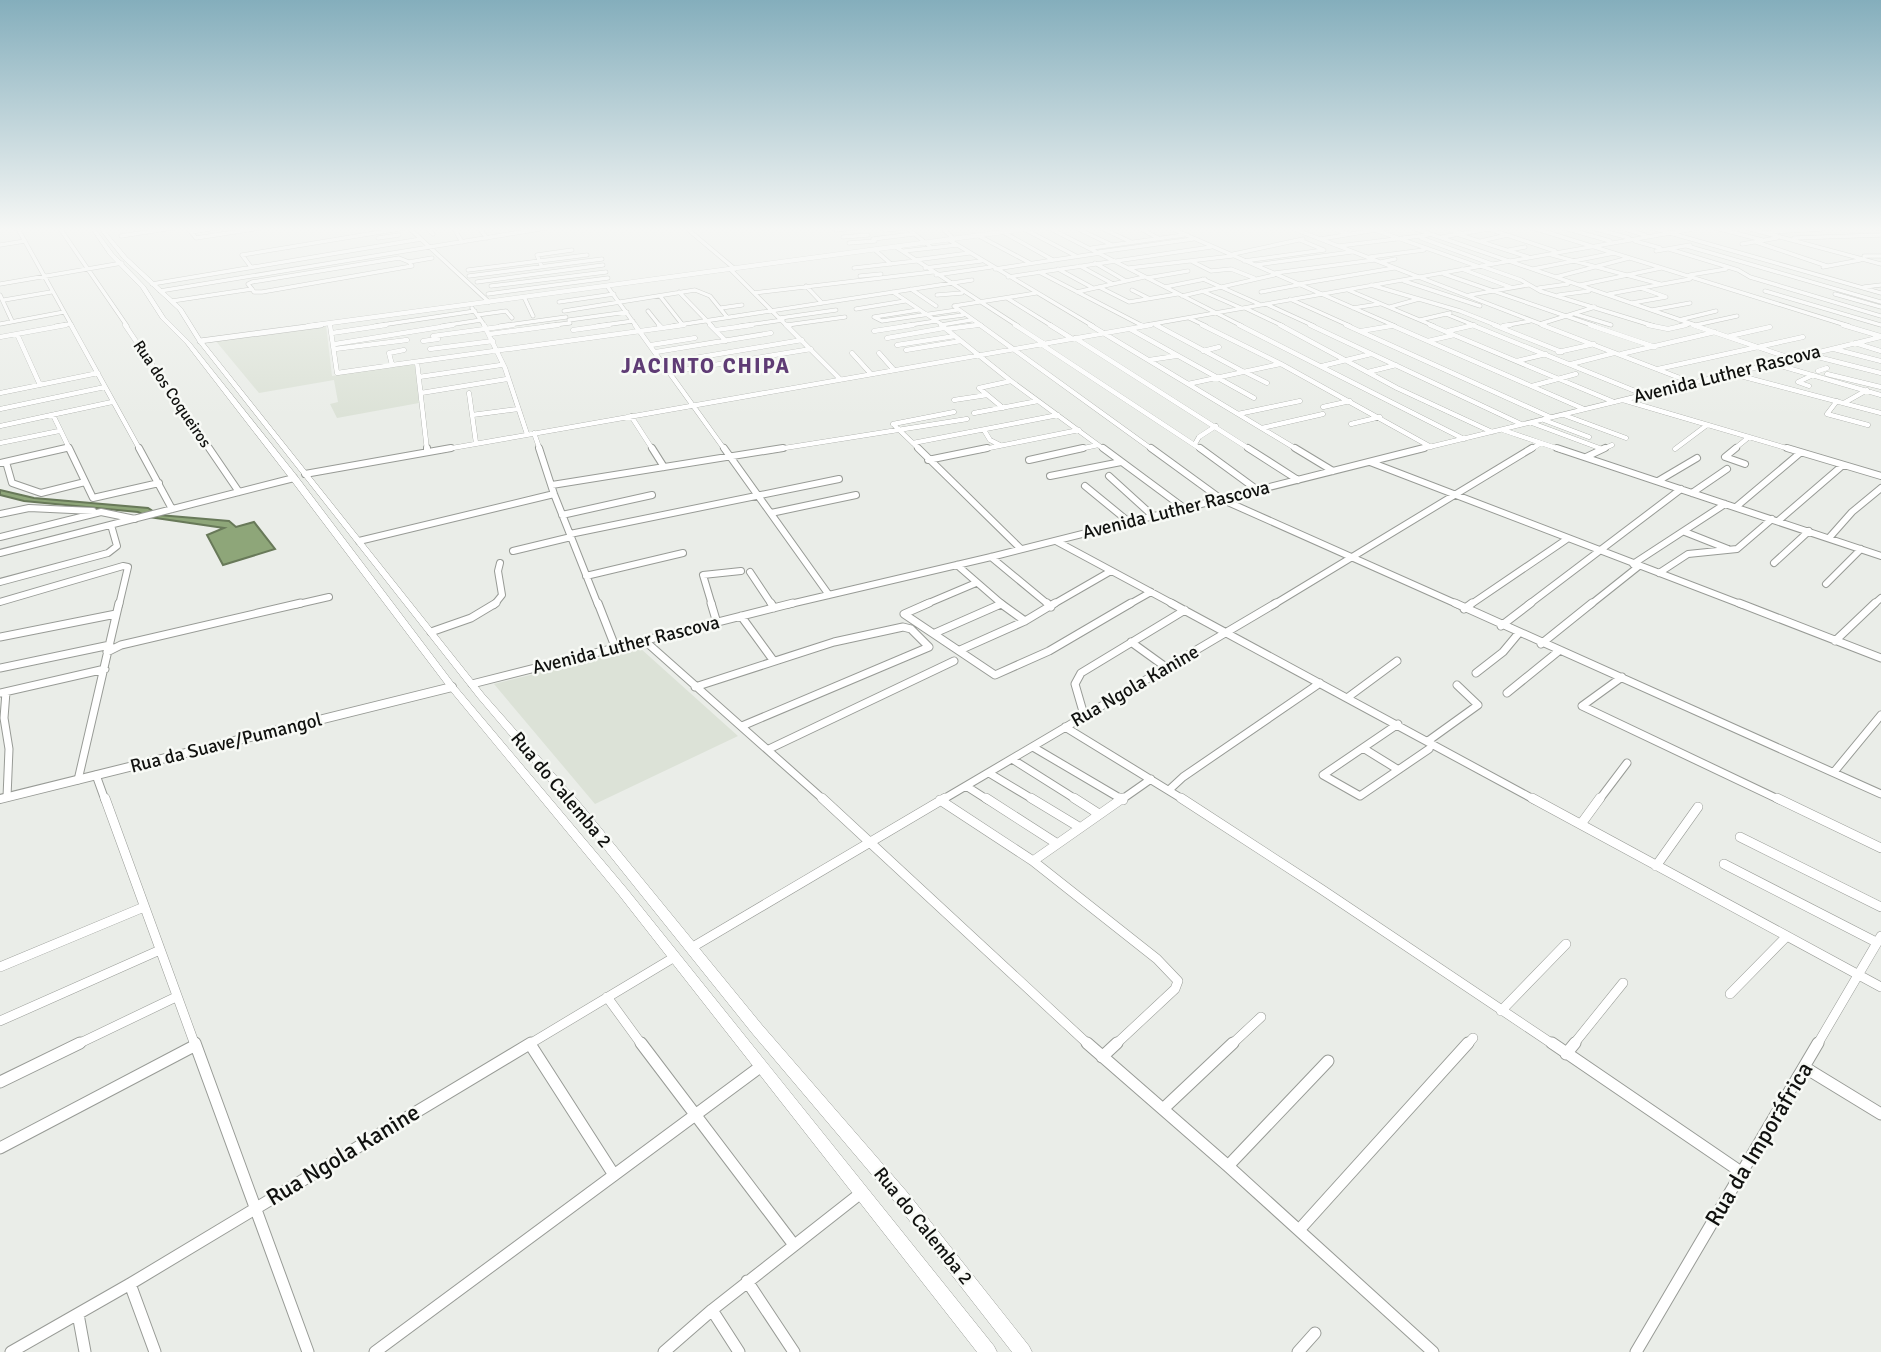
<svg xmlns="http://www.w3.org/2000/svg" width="1881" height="1352" font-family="Signika,sans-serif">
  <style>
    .built { fill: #dce2d7 }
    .water { fill: #8ea679; stroke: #687959; stroke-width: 2 }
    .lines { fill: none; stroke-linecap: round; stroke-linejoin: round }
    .minor-far5-casing { stroke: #989b96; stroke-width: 4.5 }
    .minor-far4-casing { stroke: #989b96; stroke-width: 5 }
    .minor-far3-casing { stroke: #989b96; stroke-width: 8 }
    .minor-far2-casing { stroke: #989b96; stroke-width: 9 }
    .minor-far1-casing { stroke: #989b96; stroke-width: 10 }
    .minor-casing { stroke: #989b96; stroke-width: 13 }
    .tertiary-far2-casing { stroke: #989b96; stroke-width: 5 }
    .tertiary-far1-casing { stroke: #989b96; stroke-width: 6 }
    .tertiary-casing { stroke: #989b96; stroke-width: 10 }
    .secondary-casing { stroke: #989b96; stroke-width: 1 }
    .minor-far5 { stroke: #fff; stroke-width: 3.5 }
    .minor-far4 { stroke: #fff; stroke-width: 4.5 }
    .minor-far3 { stroke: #fff; stroke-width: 6 }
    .minor-far2 { stroke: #fff; stroke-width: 7 }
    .minor-far1 { stroke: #fff; stroke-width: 9 }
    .minor { stroke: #fff; stroke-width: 11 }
    .tertiary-far2 { stroke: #fff; stroke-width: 4.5 }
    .tertiary-far1 { stroke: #fff; stroke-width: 5 }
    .tertiary { stroke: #fff; stroke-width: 8 }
    .secondary { fill: #fff; fill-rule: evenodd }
    .labels { text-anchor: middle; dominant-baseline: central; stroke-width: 5; stroke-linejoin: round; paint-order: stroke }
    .far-street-label { font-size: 16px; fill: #10110f; stroke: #f8faf6 }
    .street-label { font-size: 19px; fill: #10110f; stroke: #f8faf6 }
    .far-district-label { font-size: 21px; font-weight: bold; letter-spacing: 2px; fill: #5f3c75; stroke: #f8faf6 }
    .near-street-label { font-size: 23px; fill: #10110f; stroke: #f8faf6 }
  </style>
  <rect width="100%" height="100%" fill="#eaede8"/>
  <path class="built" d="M326,325l6,51 83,-13 4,40 -82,15 -7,-14 8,-2 -4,-22 -75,13 -44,-53z
    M640,648l98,88 -143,68 -101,-120z"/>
  <path class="water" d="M0,490l34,8 114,10 11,7 70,6 7,6 18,-5 21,27 -52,16 -16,-30 17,-7 -75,-11 -11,-5 -114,-11 -24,-6z"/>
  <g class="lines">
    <g class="minor-far5-casing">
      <path id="minor-far5" d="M17,227l55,99
        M59,227l68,99
        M187,227l9,11 71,-11
        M425,227l8,7
        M453,227l9,15
        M478,227l9,11
        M685,227l50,42
        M941,227l13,12
        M1047,227l195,99
        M1074,227l38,18
        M1099,227l32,15
        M1137,227l21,11
        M1168,227l227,99
        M1289,227l257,99
        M1329,227l19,7
        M1410,227l288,99
        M1443,227l17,6
        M1530,227l319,99
        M1561,227l49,14
        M1589,227l40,11
        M1618,227l27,8
        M1649,227l232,66
        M1712,227l50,13
        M1743,227l138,37
        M1846,227h15
        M1861,227l20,1
        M409,228l80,74
        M1024,229l52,27
        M1489,229l66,22
        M836,230l26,-3
        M885,230l22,-2 25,20
        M1375,230l102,36
        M191,232l32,-5
        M1003,232l50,28
        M1770,232l52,-3
        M1460,235l68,22
        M121,236l58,-9
        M979,236l51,27
        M843,237l25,-2
        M1442,237l58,-10
        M378,238l21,-3
        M1421,238l71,26
        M1794,238l87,-3
        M873,239l40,-5
        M1321,239l72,-12
        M949,240l144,86
        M1481,241l26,-6
        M1635,241l25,7
        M1756,242l71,24
        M849,243l26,-2
        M1742,244l35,-6
        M0,245l25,-4
        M1339,246l89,-11
        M1687,246l194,56
        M896,247l122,79
        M1092,248l92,-13
        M1669,249l69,21 12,7 131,39
        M875,250l16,14
        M1509,250l16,-3
        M904,251l53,-6
        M1656,251l34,-6
        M1099,252l94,-13
        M1229,255l74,-16
        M1552,255l108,29
        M1864,256h17
        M1370,257l54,-7
        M915,260l54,-7
        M1244,261l80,-11 -24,-10
        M1193,262l18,9 20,-2 23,9
        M1381,262l14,-3
        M1095,263l31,18
        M541,265l-4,-10 35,-5
        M1256,265l95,-13
        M1080,266l33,18
        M1481,266l40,14 19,11 114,35
        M251,267l-9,-12 169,-28
        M1823,267l37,-7
        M854,268l62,-7
        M925,268l56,-7
        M1129,268l103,-12
        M730,269l57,57
        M995,269l105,-16
        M1058,269l35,19
        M1462,269l48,18
        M1533,269l81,-16
        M468,270l119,-15
        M1039,272l104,54
        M1275,273l99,-13
        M1444,274l151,52
        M936,275l55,-8
        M1690,275l36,-6
        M469,276l133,-17
        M860,276l21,-2
        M1008,277l203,-30
        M1556,277l73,-19
        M1147,278l41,-7
        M1203,279l56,25
        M1404,281l76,25
        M477,282l126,-17
        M0,284l122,-21
        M152,284l269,-45
        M1299,284l95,-16
        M1371,285l89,26 38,15
        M1580,285l81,-17
        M491,286l115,-14
        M607,286l29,40
        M806,286l16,17
        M1099,287l30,15 48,-8
        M1165,287l40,-8
        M1864,287l17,-2
        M1539,288l29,-4
        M252,289l-4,-5 4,-2 147,-24 10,4 23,-4
        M911,289l25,17
        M1132,290l16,8
        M1348,290l86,36
        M160,291l392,-64
        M1202,291l39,17
        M1765,291l116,34
        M679,292l33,34
        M893,292l51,34
        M1077,292l67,-15
        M1261,292l37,-7
        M754,293l178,-21
        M488,294l120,-16
        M1609,294l81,-15
        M1835,294l46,13
        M0,295l12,26
        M937,295l25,-2
        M1470,295l58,-10
        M1559,295l30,-4
        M660,296l22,28
        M1182,296l92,-21
        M524,297l9,19
        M1007,298l45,28
        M1290,299l60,27
        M4,300l47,-8
        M172,301l80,-12 2,3h8l150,-26 -3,-4
        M559,302l55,-8
        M1632,303l34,-6 -25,-9
        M1266,304l48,22
        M954,306l28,20
        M954,306l82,-13
        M1390,307l29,-8
        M472,308l13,18
        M721,308l21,-3
        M1245,308l38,18
        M1353,308l26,-4
        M856,309l49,-8
        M1652,310l38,-7
        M564,311l131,-21 15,6 17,21
        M648,311l12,15
        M1446,314l30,12
        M1575,314l36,11
        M477,315l29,-4 6,7
        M874,317l8,4 75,-11
        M874,317l44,-7
        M780,318l56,-8
        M1189,318l17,8
        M933,319l30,-4
        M569,320l58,-8
        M1420,320l30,-7
        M1679,320l37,-9
        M0,324l64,-12
        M1155,324l4,2
        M1540,324l55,-17
        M787,325l58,-8
        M941,325l30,-5
        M1696,325l41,-9
        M56,326l13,-2
        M375,326l100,-15
        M442,326l39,-6
        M500,326l66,-9
        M545,326l25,-3
        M597,326l36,-5
        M672,326l300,-46
        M740,326l43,-6
        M903,326l33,-5
        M967,326l11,-1
        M1141,326l563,-99
        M1468,326l6,-1
        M1503,326l27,-5
        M1679,326l10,-2"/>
    </g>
    <g class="minor-far4-casing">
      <path id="minor-far4" d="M71,325l69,125
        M125,325l85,125
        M330,325l7,48 56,-8
        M484,325l21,43 22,66
        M635,325l90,125
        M659,325l2,2
        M710,325l16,16
        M786,325l54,54
        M787,325h3
        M941,325l70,56 94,69
        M980,325l173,125
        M1015,325l28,18
        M1050,325l21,13
        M1090,325l208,125
        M1140,325l3,1
        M1156,325l88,47
        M1202,325l79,39 150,83
        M1239,325l225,114
        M1280,325l117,63 95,44
        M1310,325l211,99
        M1346,325l204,92
        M1391,325l193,84
        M1430,325l184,77
        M1472,325l173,70
        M1494,325l68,27
        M1542,325l151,58
        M1590,325l65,22
        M1648,325l20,4 18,-4
        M1693,325l97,33
        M1843,325l37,11
        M1503,326l7,-1
        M946,329l32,-4
        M1130,329l124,69
        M573,330l36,-5
        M716,330l36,-5
        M874,331l39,-6
        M1361,331l30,-5
        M1448,331l26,-6
        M332,333l54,-8
        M17,334l23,51
        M490,334l68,-9
        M433,336l80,-11
        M1730,336l40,-9
        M0,337l66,-12
        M887,338l57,-10
        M1075,338l176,112
        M423,341l15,-2
        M1428,341l26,-6
        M1855,343l26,8
        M335,344l118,-19
        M1041,344l161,106
        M651,345l44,-7
        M897,345l58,-9
        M335,349l72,-9
        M430,349l63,-8
        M1834,349l47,12
        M404,350l-15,3 3,12 292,-40
        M906,350l55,-9
        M1203,351l16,-4
        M656,352l115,-19
        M1558,352l36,-8
        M852,353l19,21
        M879,353l15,17
        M1621,354l94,-22
        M1810,355l71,18
        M1149,360l27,-4
        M1517,361l29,-7
        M417,362l10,88
        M665,363l137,-23
        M1571,364l43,-11
        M1774,364l107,31
        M1322,366l49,-12
        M1658,369l145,-32
        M1818,371l9,-3
        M671,372l140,-23
        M1245,372l22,11
        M1368,372l28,-7
        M1733,374l148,39
        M1827,374l54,13
        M419,377l82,-12
        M1188,384l92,-20
        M1532,386l44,-12
        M1809,386l-11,-4 15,-7
        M0,393l98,-20
        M421,393l86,-14
        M469,393l7,50
        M954,400l33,-5
        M1623,400l170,50
        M1837,401l-10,13 41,11
        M1844,403l23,-13
        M1323,407l27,-6
        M1003,408l-24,-20 32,-7
        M0,409l105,-22
        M974,413l64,-12
        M1238,414l62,-13
        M53,415l17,35
        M472,415l46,-6
        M1564,415l62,23
        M631,416l22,34
        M1544,420l45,17
        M1532,423l70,26
        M893,424l27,26
        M893,424l61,-12
        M1351,424l29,-7
        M0,426l112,-24
        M1262,428l61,-14
        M984,430l6,10 10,5
        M1503,430l38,13 -11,7
        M534,433l6,17
        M0,443l59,-12
        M913,443l145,-28
        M1541,443l21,7
        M1195,444l4,-7 17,-11
        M1675,449l32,-24
        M58,450l9,-2
        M441,450l710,-125
        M772,450l195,-31
        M979,450l100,-20
        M1075,450l23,-5
        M1417,450l464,-113
        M1601,450l11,-5
        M1733,450l16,-13"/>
    </g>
    <g class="minor-far3-casing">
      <path id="minor-far3" d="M69,448l24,50 66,-15
        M139,448l33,61
        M209,448l30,44
        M427,448v4
        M539,448l15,46 44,111
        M652,448l12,19
        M724,448l105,147
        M918,448l103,101
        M1103,448l81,60
        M1151,448l70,51 238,106
        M1200,448l56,41
        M1248,448l50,32
        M1295,448l38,23
        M1557,448l324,108
        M1736,448l-11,9 20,7
        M1787,448l94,28
        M1586,457l19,-9
        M928,460l59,-12
        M1029,460l54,-12
        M6,462l6,21 29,10 44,-11
        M1370,462l373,143
        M0,463l66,-15
        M305,474l146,-26
        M1050,476l71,-14
        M1109,476l44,40
        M1658,481l39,-23
        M552,485l231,-37
        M1085,486l44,36
        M1692,493l35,-24
        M1736,507l64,-54
        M771,513l85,-18
        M0,514l29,-6 64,3
        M562,515l90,-20
        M1778,521l65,-56
        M1685,532l43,17
        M570,534l269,-55
        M0,537l101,-25 34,7
        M1829,538l23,-26 29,-24
        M359,541l195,-47
        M1056,541l119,64
        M513,551l58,-14
        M0,553l294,-75
        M991,557l58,48
        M1774,563l35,-32
        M1633,564l92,-60
        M957,565l46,40
        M750,572l22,33
        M1659,573l29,-19 49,-5 35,-30
        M586,576l97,-23
        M0,582l108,-29 9,-7 -6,-21
        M1826,584l35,-35
        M0,602l123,-36 5,1 -9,38
        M294,605l35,-8
        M494,605l8,-10 -4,-24 2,-8
        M712,605l-9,-30 38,-4
        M786,605l205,-48 433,-109
        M924,605l52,-22
        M998,605l3,-1
        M1052,605l59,-34
        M1128,605l23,-13
        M1273,605l259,-157
        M1470,605l97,-66
        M1528,605l153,-116
        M1590,605l49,-39
        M1873,605l8,-7"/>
    </g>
    <g class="minor-far2-casing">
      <path id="minor-far2" d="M598,603l18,46
        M711,603l6,20
        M771,603l3,5
        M929,603l-25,11 91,61 54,-24 82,-48
        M1000,603l25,18
        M1047,603l4,4
        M1171,603l364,197
        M1455,603l426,191
        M1739,603l142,55
        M1464,609l8,-6
        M741,616l32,44
        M1501,626l30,-23
        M431,632l40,-14 25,-15
        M935,633l66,-29
        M0,637l116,-23
        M645,641l179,159
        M1835,641l40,-38
        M1131,642l36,26
        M1541,644l51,-41
        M960,650l65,-29 30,-18
        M107,652l14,-7 180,-42
        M0,668l110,-23
        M1476,673l27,-21 15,-18
        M1622,677l-40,29 198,94
        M472,684l321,-81
        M695,687l139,-45 69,-15 8,2 18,18 -187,79
        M6,692l-2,26 5,31 -2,48
        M0,693l105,-24
        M1507,693l53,-43
        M1347,698l50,-37
        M1084,715l-9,-31 6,-11 104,-63
        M1398,724l-75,51 37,21 69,-47
        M1065,727l119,73
        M1428,741l50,-36 -21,-20
        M1033,747l90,53
        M1363,748l34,21
        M769,749l185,-88
        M1012,759l65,41
        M1834,772l47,-57
        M989,773l45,27
        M96,775l9,25
        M78,780l41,-177
        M966,786l22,14
        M1169,790l14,-13 137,-94
        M942,800l334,-197
        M1121,800l30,-21
        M1599,800l28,-37"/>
    </g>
    <g class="minor-far1-casing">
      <path id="minor-far1" d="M105,798l90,247
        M822,798l267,247
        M986,798l70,45
        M1031,798l48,29
        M1074,798l25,16
        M1120,798l3,2
        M1181,798l140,91 233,156
        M1532,798l349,189
        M1777,798l104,50
        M940,800l93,61 124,98 21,22 -3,8 -60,56
        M1581,824l19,-26
        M1740,837l141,70
        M1033,861l90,-63
        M1724,864l152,78
        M1656,866l42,-59
        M691,948l254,-150
        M0,967l144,-60
        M1730,994l57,-58
        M607,997l35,48
        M1501,1011l65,-67
        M0,1021l160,-71
        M76,1045l100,-48
        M528,1045l145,-87
        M1231,1045l30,-28
        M1467,1045l6,-7
        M1573,1045l50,-62
        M1817,1045l64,-109"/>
    </g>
    <g class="minor-casing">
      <path id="minor" d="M195,1043l113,309
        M641,1043l153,202
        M1087,1043l141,123 205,186
        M1552,1043l189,129
        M530,1044l84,131
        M1566,1054l9,-11
        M1102,1057l15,-14
        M1804,1067l77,47
        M0,1082l80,-39
        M1163,1109l70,-66
        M0,1148l194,-102
        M1228,1166l100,-105
        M1299,1230l169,-187
        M747,1281l47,71
        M130,1284l25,68
        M712,1310l27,42
        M78,1314l7,38
        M11,1352l119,-68 401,-241
        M375,1352l385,-285
        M664,1352l48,-42 149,-117
        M1298,1352l17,-19
        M1636,1352l182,-309"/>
    </g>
    <g class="tertiary-far2-casing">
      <path id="tertiary-far2" d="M308,326l732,-99"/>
    </g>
    <g class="tertiary-far1-casing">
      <path id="tertiary-far1" d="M200,341l121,-16"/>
    </g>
    <g class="tertiary-casing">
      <path id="tertiary" d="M0,799l452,-112"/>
    </g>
    <g class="secondary-casing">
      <path id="secondary" d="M90,227h4l19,26 32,33 20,31 25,25 107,134 158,209 172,204 367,457 3,6h-20l-358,-457 -170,-206 -158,-209 -105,-136 -25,-25 -20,-31 -32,-33z
        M98,227h4l25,30 55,51 20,32 282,354 98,111 180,220 145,167 122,154 3,6h-20l-117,-150 -143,-169 -178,-222 -96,-113 -280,-356 -20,-32 -55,-51z"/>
    </g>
    <use href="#minor-far5" class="minor-far5"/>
    <use href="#minor-far4" class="minor-far4"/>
    <use href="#minor-far3" class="minor-far3"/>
    <use href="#minor-far2" class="minor-far2"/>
    <use href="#minor-far1" class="minor-far1"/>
    <use href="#minor" class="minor"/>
    <use href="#tertiary-far2" class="tertiary-far2"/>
    <use href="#tertiary-far1" class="tertiary-far1"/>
    <use href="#tertiary" class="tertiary"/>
    <use href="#secondary" class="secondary"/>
  </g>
  <linearGradient id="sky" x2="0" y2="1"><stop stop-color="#84aebc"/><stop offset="0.55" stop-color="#f6f7f5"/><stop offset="1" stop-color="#f6f7f5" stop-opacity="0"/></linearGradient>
  <rect width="1881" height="416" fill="url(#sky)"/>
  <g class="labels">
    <g class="far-street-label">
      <text transform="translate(172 394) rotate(56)">Rua dos Coqueiros</text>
    </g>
    <g class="street-label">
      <text transform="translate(1727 374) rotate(-14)">Avenida Luther Rascova</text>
      <text transform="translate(1176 510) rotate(-14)">Avenida Luther Rascova</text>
      <text transform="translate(626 645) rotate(-14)">Avenida Luther Rascova</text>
      <text transform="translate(1135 686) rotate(-30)">Rua Ngola Kanine</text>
      <text transform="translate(226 743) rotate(-14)">Rua da Suave/Pumangol</text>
      <text transform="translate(561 790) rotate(50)">Rua do Calemba 2</text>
      <text transform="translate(923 1226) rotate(51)">Rua do Calemba 2</text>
    </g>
    <g class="far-district-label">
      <text x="706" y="366">JACINTO CHIPA</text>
    </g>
    <g class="near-street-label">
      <text transform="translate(1759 1144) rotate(-59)">Rua da Imporáfrica</text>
      <text transform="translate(343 1155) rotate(-31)">Rua Ngola Kanine</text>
    </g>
  </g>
</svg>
